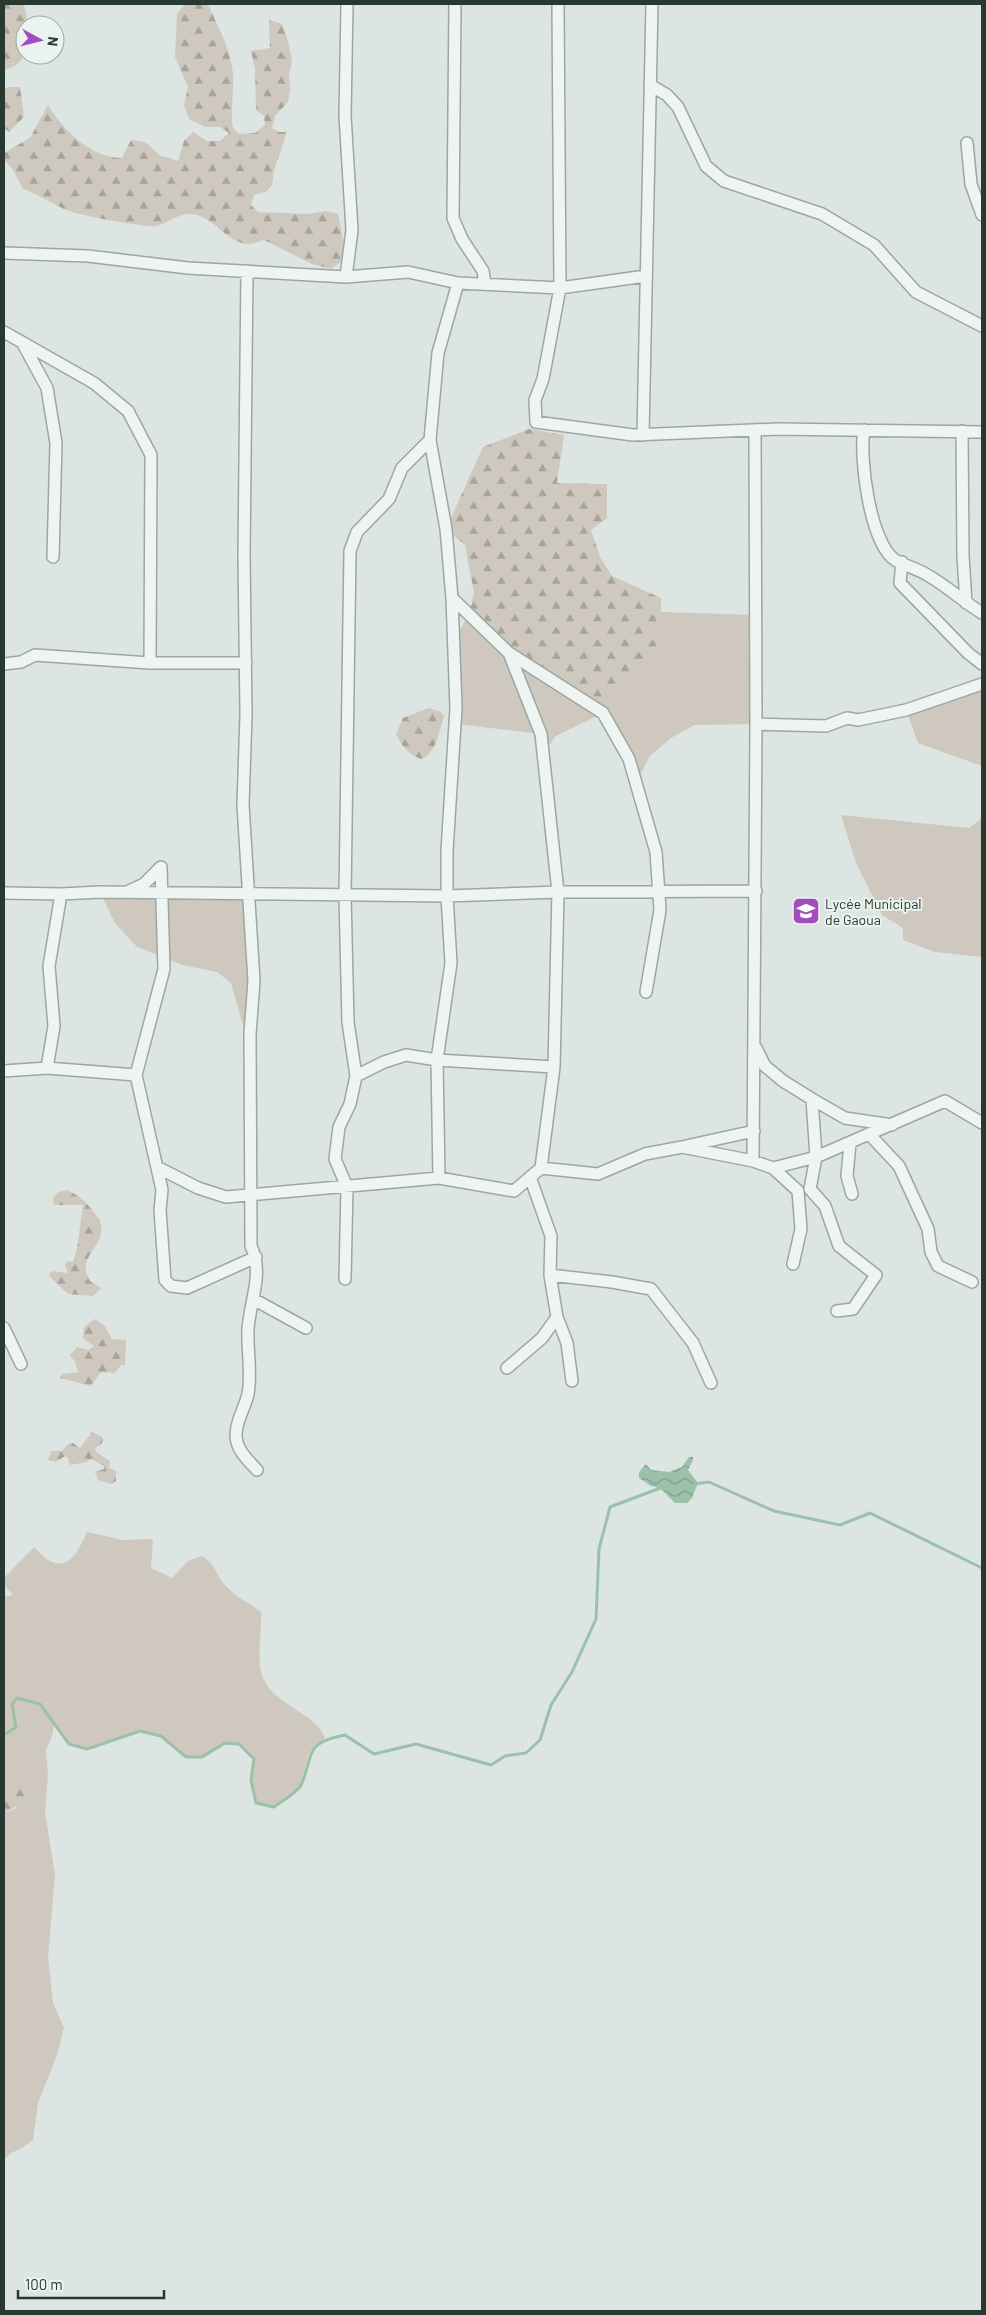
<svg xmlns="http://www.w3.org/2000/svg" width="986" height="2315" font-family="Barlow,sans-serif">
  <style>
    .green { fill: #cec8be }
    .forest { fill: url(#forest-firs) }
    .water { fill: url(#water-waves) }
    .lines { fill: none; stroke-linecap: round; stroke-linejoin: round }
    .stream { stroke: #9bc1aa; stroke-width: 3 }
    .street-casing { stroke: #9ba7a2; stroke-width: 14 }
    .street { stroke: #eef4f1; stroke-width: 11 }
    .labels { text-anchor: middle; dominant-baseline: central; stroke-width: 4; stroke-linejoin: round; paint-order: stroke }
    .poi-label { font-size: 14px; fill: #283931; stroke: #ebf3ef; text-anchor: start }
  </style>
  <defs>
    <pattern id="forest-firs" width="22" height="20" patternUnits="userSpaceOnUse" patternTransform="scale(1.25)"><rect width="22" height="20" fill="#cec8be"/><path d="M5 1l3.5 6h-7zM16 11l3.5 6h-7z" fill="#a7a39b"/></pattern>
    <pattern id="water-waves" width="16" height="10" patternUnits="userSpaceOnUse" patternTransform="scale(1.25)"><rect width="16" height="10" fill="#9bc1aa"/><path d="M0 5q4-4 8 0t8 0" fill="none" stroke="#7e9e8b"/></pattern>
  </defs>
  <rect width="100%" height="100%" fill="#dce5e1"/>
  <path class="green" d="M661,612l95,3v109l-62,1 -23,13 -21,18 -14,27 -33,-70 -47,23 -13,17 -2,-19 -85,-10 -2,-85 15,-24 159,68 15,-9 18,-44z
    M982,684v82l-64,-23 -12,-33z
    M841,815l128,13 13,-10v139l-47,-5 -32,-12v-12l-21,-13 -26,-52z
    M100,892l147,1 3,141 -7,-9 -12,-42 -14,-11 -34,-7 -46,-18 -22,-24z
    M87,1532l36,8 30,-1 -2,29 21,10 16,-17 14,-5c15,9 13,19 24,30 10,12 24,17 35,26 1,18 -5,51 2,66 12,28 51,33 62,60l-16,16 -9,33 -26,20 -18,-4 -5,-23 3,-21 -15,-15 -14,-1 -23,14h-16l-25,-21 -21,-5 -53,18 -18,-5 -15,-19 -2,11 -6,14 2,26 -3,36 10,63 -7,83 5,45 11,25 -7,27 -19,48 -5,37c-8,8 -20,10 -29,19v-345l12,-6v-26l-12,6v-191l9,-2 -9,-10v-7l30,-31c27,31 40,15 53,-15z"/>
  <path class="forest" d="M4,4h20l4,21h-3c0,22 5,38 -21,45z
    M185,4h23c10,24 22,42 25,70 1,19 -3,36 0,54l6,6 16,-1 10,-8 -1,-9 -8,-6 -1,-41 -4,-18 19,-3 -1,-28 13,4 6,17 4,20 -3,14 1,15 -2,12 -13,14 -3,12 7,4h8l-13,38 -2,16 -7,6 -11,3 -3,10 7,7 50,2 18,-3 12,3 5,26 -1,21 -11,8 -19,-5 -48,-24c-4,1 -10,4 -15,4 -22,0 -34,-27 -56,-30 -16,-2 -26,12 -39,12 -17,0 -74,-10 -90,-17 -14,-6 -25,-15 -41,-20l-10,-19 -9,-10v-7l26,-15 18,-33c15,25 43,53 74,53l9,-18 14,2 16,14 17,5 6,-20 9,-9 14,9h13l9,-8 -9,-6h-15l-16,-8 -5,-14 4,-18 -13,-30 2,-43z
    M9,87h11l4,30 -15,15 -5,-4v-39z
    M529,429l35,6 -7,48 50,1v34l-16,12 9,27 12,19 49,22v32l-6,23 -12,21 -34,23h-30l-70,-44 -40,-38 5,-22 -9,-48 -19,-16 37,-82z
    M429,708l12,4 3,4c-5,15 -7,37 -23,43 -13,-4 -19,-13 -25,-25l7,-16z
    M67,1190c13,6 18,11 27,22 25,31 -22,40 -4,69l11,7 -8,8 -25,-2 -17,-16 -2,-4 4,-3 15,2 -3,-8 2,-4 6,1 4,-13 6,-44h-29l-1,-8 6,-5z
    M95,1319l10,7 7,13 14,1 -1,25h-4l-7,9 -4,-2 -10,1 -9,13 -31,-8 2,-4 17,-2 -4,-10 -5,-7 7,-8 11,3 6,-4 -11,-8 1,-11z
    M92,1432l9,4 2,3 -1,4 -7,5 1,4 14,9 -1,7 7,3v10l-5,3 -13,-4 -3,-8 9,-3v-3l-13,-7 -4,3 -17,3 -2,-7 -3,-2 -9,6 -8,-2 3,-9h11l7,-8h4l7,5z
    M16,1782l12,10 1,5 -25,17v-26z"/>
  <path class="water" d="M689,1457h4v3l-5,10 10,13 -6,15 -5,5h-12l-15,-15 -9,-2 -12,-8v-6l7,-8 5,6 18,2 13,-5z"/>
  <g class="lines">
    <path class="stream" d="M694,1484l15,-2 65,29 66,14 30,-12 112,55
      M4,1735l12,-8 -4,-23 5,-6 23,6 29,40 18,5 53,-18 21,5 25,21h16l23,-14 14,1 15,15 -3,21 5,23 18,4c8,-6 23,-14 27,-22 14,-31 2,-42 44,-50l29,19 42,-10 75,21 14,-9 21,-3 14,-13 11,-35 21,-33 24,-53 3,-70 11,-42 53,-20"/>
    <g class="street-casing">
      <path id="street" d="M455,4l-2,214 9,21 21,32 2,13
        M558,4l2,284 -17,91 -8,21 1,22 97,13 145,-6 204,3
        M650,85l17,10 11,12 28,59 18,15 98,33 52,31 42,47 66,34
        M967,143l4,41 11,31
        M4,253l84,3 100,12 158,9 62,-5 50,11 102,5 86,-12
        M247,271l-3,285 2,159 -3,90 11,176 -4,53 1,212c13,28 -1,54 -3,83 -1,22 4,43 0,65 -3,14 -12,26 -12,41 0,15 12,25 21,35
        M346,277l6,-47 -7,-114 2,-112
        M4,332l90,51 34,28 23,44 -1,208
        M22,342l25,46 9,55 -3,114
        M864,430c-5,28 6,113 31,130 10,6 24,9 34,16 19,11 35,26 53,37
        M962,431l1,125 3,47
        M643,435l9,-431
        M902,562l-2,21 68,70 14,11
        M509,653l94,60 26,46 27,93 4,58 -14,82
        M4,664l17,-2 14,-7 115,8h96
        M756,724l70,2 21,-8 11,2 48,-10 76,-26
        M161,867l3,102 -28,106 26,115 -2,20 5,70 6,6 16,2 69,-31
        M129,891l15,-7 17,-17
        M4,893l57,1 39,-2 347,4 111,-4 198,-1
        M756,1048l9,18 18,15 29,18 33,19 47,7
        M47,1068l7,-42 -5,-60 12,-72
        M4,1071l43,-3 89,7
        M356,1076l28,-14 22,-7 31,5 117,7
        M812,1099l4,58 -6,32 15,17 14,40 37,29 -23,34 -16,2
        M870,1135l29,31 29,63 3,23 7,14 34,16
        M850,1143l-3,33 5,18
        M686,1146l68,-15
        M753,1161l3,-437 -1,-294
        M157,1167l41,21 28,9 213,-19 75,13 27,-23 13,-101 4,-175 -17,-158 -32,-81 -57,-55
        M541,1168l57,6 47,-20 37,-7 71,14 20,7 43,-11 129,-56 37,22
        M773,1168l25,23 3,38 -8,35
        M530,1177l21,59 -1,39 7,42 10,26 5,38
        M439,1178l-2,-118 14,-97 -4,-67v-45l9,-143 -4,-110 -6,-69 -16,-89 8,-87 20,-70
        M550,1275l62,7 39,7 42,54 18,40
        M345,1279l2,-92 -12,-28 4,-32 11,-23 6,-28 -8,-54 -3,-127 5,-344 7,-19 32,-33 13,-31 28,-28
        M255,1300l51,28
        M4,1328l17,36
        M507,1368l35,-30 15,-21"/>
    </g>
    <use href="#street" class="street"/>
  </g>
  <defs>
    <g id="school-square" transform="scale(1.4375)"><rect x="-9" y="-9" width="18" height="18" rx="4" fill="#a14dbe" stroke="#ebf3ef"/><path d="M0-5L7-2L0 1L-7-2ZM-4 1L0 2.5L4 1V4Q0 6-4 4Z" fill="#fff"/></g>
  </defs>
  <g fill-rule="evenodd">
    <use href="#school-square" x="806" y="911"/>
  </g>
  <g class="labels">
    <g class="poi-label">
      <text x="825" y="903">Lycée Municipal<tspan x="825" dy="16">de Gaoua</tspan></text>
    </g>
  </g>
  <rect width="986" height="2315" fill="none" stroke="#283931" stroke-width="10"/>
  <g transform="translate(40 40) rotate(97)"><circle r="24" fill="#ebf3ef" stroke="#9da9a3"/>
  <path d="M0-4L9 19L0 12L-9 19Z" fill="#a14dbe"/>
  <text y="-8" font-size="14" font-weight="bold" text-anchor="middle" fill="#283931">N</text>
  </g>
  <path d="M18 2290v8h146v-8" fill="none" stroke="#283931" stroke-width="2.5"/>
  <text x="25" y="2290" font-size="15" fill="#283931" stroke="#ebf3ef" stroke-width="4" paint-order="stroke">100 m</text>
</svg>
